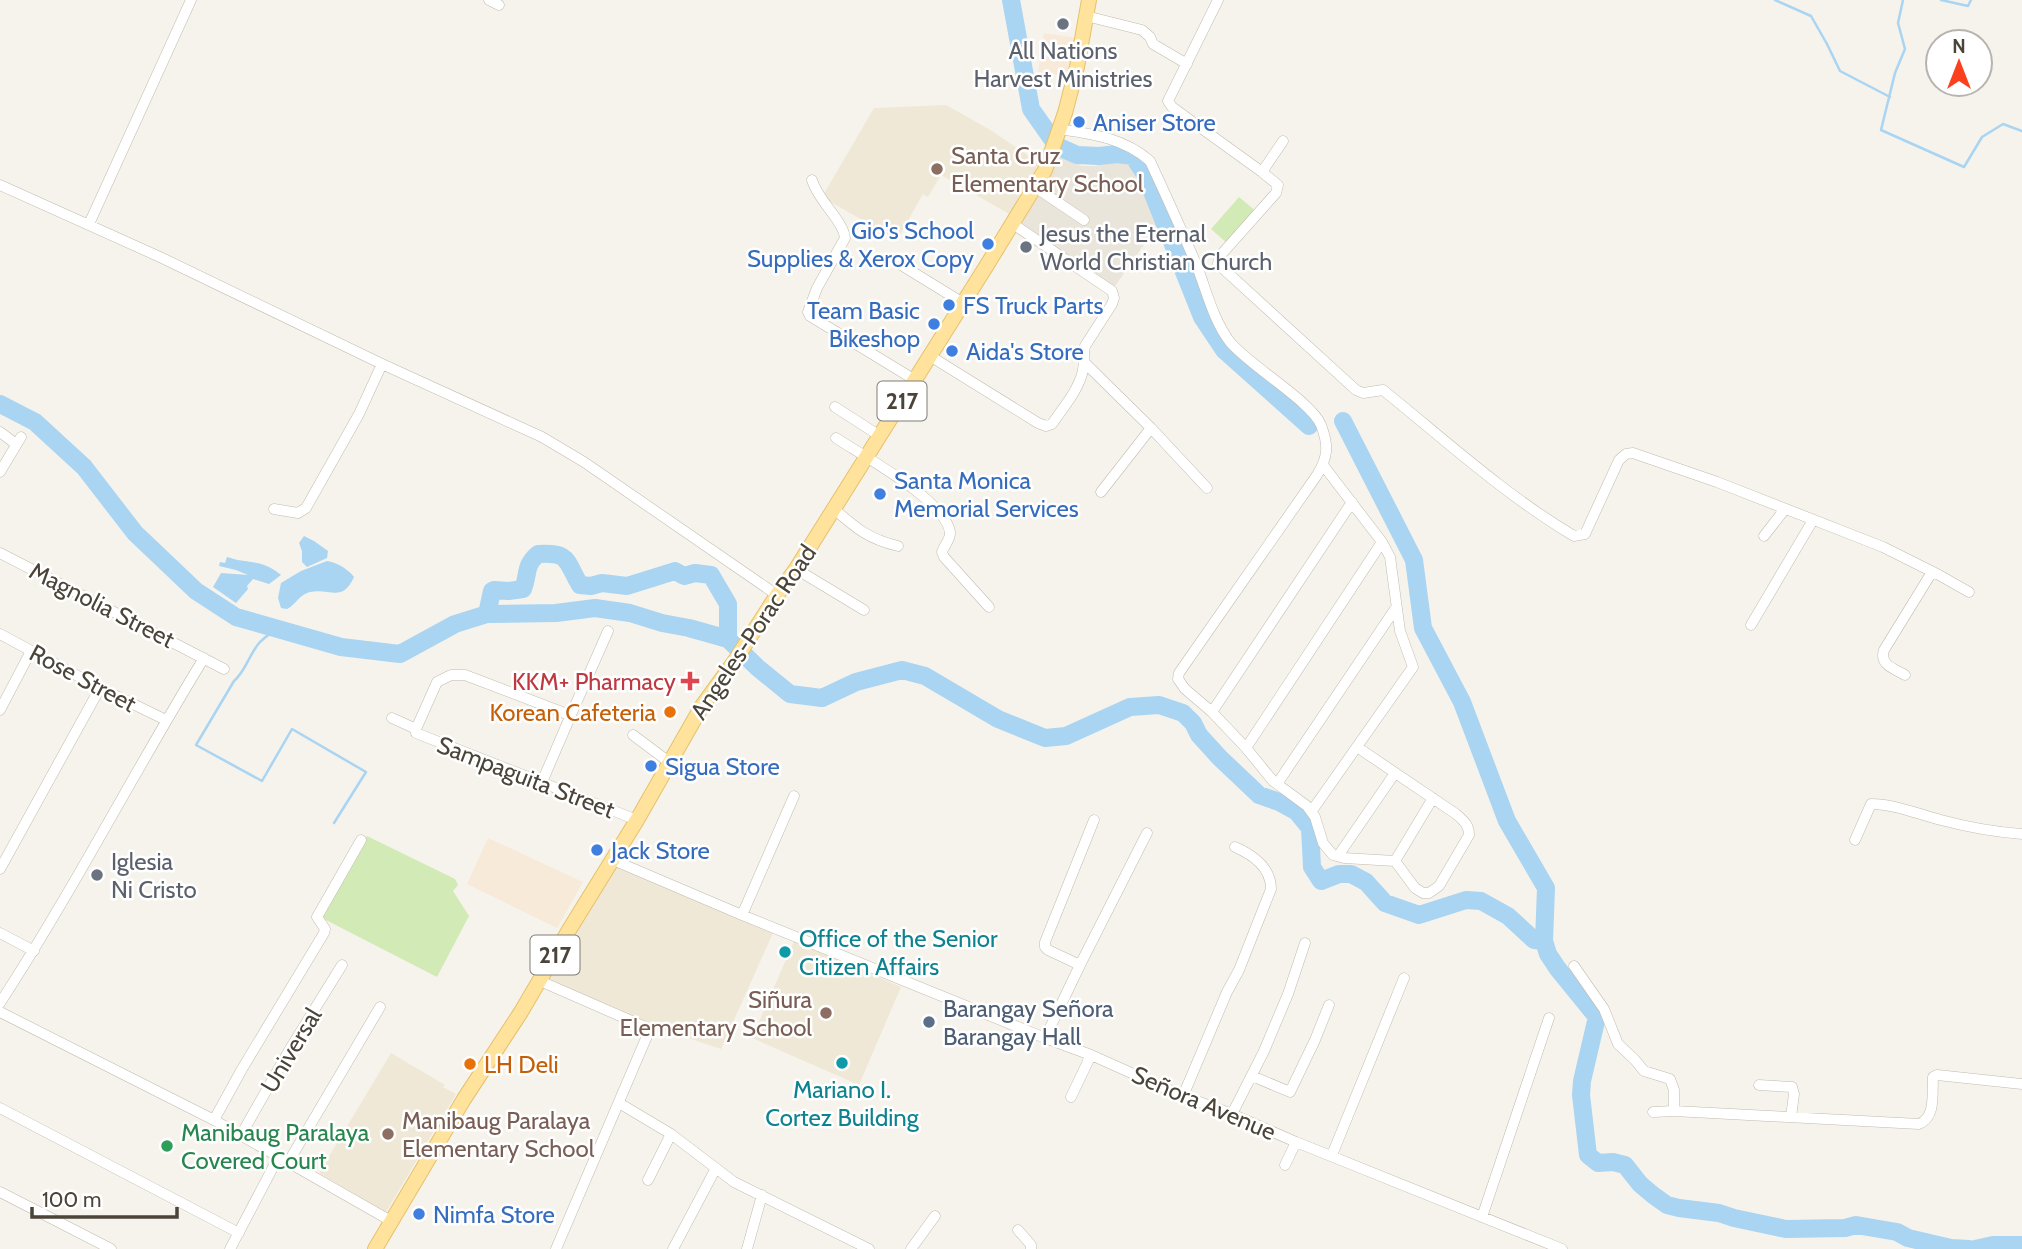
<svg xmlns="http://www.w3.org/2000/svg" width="2022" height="1249" font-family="Cabin,sans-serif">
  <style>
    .residential { fill: #eae5da }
    .commercial { fill: #f7ead8 }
    .education { fill: #efe8d6 }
    .green { fill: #d2eab5 }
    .water { fill: #a9d4f2 }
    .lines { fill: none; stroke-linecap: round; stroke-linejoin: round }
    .stream { stroke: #a9d4f2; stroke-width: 2.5 }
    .river { stroke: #a9d4f2; stroke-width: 18 }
    .street-casing { stroke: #c2bbae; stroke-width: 11 }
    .primary-casing { stroke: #e6c16a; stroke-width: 16 }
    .street { stroke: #fff; stroke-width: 10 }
    .primary { stroke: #ffe39c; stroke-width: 14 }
    .worship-dot { fill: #6b7280; stroke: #fff; stroke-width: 2.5 }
    .shop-dot { fill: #3f7fe0; stroke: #fff; stroke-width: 2.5 }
    .education-dot { fill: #8d6e63; stroke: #fff; stroke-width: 2.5 }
    .health-dot { fill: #e0444e; stroke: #fff; stroke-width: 2.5 }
    .food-dot { fill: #e8710a; stroke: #fff; stroke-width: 2.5 }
    .culture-dot { fill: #0f9aa8; stroke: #fff; stroke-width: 2.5 }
    .service-dot { fill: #5c6f8a; stroke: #fff; stroke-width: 2.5 }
    .leisure-dot { fill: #2e9e5b; stroke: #fff; stroke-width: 2.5 }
    .labels { text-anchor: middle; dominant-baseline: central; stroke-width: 5; stroke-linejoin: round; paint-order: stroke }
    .shield { fill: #fff; stroke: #817c74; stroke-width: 2 }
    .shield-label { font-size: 23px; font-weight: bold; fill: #4b4439 }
    .worship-label { font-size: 24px; fill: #5b616d; stroke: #fff; text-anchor: start }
    .shop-label { font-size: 24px; fill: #366cbe; stroke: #fff; text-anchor: start }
    .education-label { font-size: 24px; fill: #785e54; stroke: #fff; text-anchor: start }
    .street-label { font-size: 24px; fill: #4b4439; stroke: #fff }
    .health-label { font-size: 24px; fill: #be3a42; stroke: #fff; text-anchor: end }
    .food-label { font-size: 24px; fill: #c56008; stroke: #fff; text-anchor: end }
    .culture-label { font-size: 24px; fill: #0d838f; stroke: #fff; text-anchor: start }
    .service-label { font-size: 24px; fill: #4e5e75; stroke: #fff; text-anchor: start }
    .leisure-label { font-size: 24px; fill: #27864d; stroke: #fff; text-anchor: start }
  </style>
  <rect width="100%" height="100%" fill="#f6f3ec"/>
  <path class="residential" d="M1059,154l23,12h13l21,-7 17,2 13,18 11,47 -44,63 -96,-64z"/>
  <path class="commercial" d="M1044,33l33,5 -7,39 -32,-5z
    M488,838l95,44 -26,46 -90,-44z"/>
  <path class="education" d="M946,105l46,26 47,32 -28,52 -70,-40 -13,22 -5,-3 -26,46 -75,-43 52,-89z
    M616,866l157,67 -52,116 -69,-23 -104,-47z
    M794,941l107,46 -42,98 -107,-47z
    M391,1053l54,32 -2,2 13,7 -70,118 -67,-39z"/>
  <path class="green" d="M1239,197l18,15 -28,33 -18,-16z
    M367,836l88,43 3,6 -5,6 16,25 -32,61 -115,-59z"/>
  <path class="water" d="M304,536l10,5 14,10 -1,7 -20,9 -5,-5v-11l-3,-8z
    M227,557c24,8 34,1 54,18l-12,9 -16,-5 -6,7 1,3 -12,14 -23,-16 8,-14 27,2 -12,-5 -17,-4 1,-4 5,1z
    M327,561c10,1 22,9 27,16 -12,26 -23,11 -44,15 -10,2 -15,13 -23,17l-6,-1 -3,-10 3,-15 20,-12z"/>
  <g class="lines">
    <path class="stream" d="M1775,0l36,16 16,28 13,27 50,26
      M1903,0l-5,23 7,26 -10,24 -14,57 83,37 18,-30 21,-13 19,7
      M1941,0l27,6 3,-6
      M277,627c-5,6 -12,10 -17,15 -11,12 -14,29 -26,39l-38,64 66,36 30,-52 74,43 -32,51"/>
    <path class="river" d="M1011,0l20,109 26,37 20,9 22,1 18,-2 16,2 12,18 57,143 22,33 85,76
      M0,404l35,18 49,45 51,66 61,58 40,26 105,30 59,7 55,-30 32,-10 5,-23 2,-1 14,1 15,-2c6,-15 1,-23 15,-35 32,-2 27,6 42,31l11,1 11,-3 25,3 48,-15 9,5 11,-3 16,2 17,29v35l30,29 32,26 32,4 34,-16 46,-12 23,6 73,43 47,19 21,-2 64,-29 29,-2 24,8 10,10 6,12 21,23 39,37 20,7 18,10 13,16 2,39 9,14 18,-7h12l15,8 19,21 34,12 47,-15 15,1 27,15 26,24 10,1 4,13 10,15 39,48 -15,64 -1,14 7,60 10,8 15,-1 12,3 15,19 13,11 14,10 12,3 40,5 15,5 52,11 59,-1 11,-3 41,7 11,6 43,10 18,1
      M1343,421l71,139 9,68 39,74 45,119 39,67 -2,53
      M487,614l69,-1 39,-5 35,5 32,10 27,5 39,11
      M1975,1249l18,-4h29"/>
    <g class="street-casing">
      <path id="street" d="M489,0l10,5
        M1218,0l-50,101 4,6 90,65 16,13 -2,8 -57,64 -1,7 138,126 7,3 20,-3c62,50 122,105 191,146l11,-2 34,-74 7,-6 7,-1 84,29 166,65 56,28 30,17
        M1086,16l56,14 8,7 3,7 34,20
        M1059,129c33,5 65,9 91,32 16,35 33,71 48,108 9,24 16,52 32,73 20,24 82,60 91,83 8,21 7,32 -4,50l-138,198 -1,6 7,10 27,23 34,36 27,33 34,25 8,11 8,26 10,12 11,3 51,3 20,27 8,5h6l10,-7 30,-51c0,-10 -5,-14 -13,-21l-99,-67
        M1262,172l21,-31
        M812,180c6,21 31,40 33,58l-28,50 -9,24 2,4 105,64
        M0,185l160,72 222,107 160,73 42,25 193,133
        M1035,187l49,33
        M89,224l102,-224
        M898,263l65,40
        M930,356l108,67 8,3 6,-2c10,-15 25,-32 30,-50 3,-9 1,-18 3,-28l27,-42 2,-6 -2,-7 -99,-67
        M1085,363l66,65 -50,64
        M835,407l45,29
        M1151,428l56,60
        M0,432l16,12
        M836,438c27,18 109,62 114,94 1,7 -6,13 -8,20l2,5 45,50
        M0,472l21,-35
        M274,509l24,4 8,-5 53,-94 23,-50
        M834,509c22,19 34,30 64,37
        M1764,536l21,-27
        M0,553l224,116
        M796,569l68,41
        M1751,625l62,-105
        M0,634l100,54 66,32
        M1905,675c-10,-6 -26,-10 -21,-25l48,-78
        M0,710l31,-59
        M1212,712l140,-210
        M570,717l38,-86
        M392,718l24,11
        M633,735l36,27
        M1246,748l136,-206
        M542,782l28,-65 -3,-3 -102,-39h-14l-14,7 -21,47v4l221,87
        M1277,784l118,-175
        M1311,812l102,-145 -13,-36 -10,-74 -8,-15 -59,-77
        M1855,840l16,-36c24,0 46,10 70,16 26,7 54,12 81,14
        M1338,856l57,-83
        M613,860l129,55 303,123 46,17 92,41 49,18 64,28 266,107
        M1395,861l38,-63
        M0,869l100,-181
        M742,915l52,-119
        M0,933l34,18
        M1080,965l-32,-15 -3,-3v-5l49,-122
        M1574,966l30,43 14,35 17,16 9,11 26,8 4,11v21
        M540,981l110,48 -94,220
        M0,1003c73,-112 134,-231 204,-345
        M0,1012l214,108 177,101
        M1045,1038l35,-73 67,-132
        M1252,1076l38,16 25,-52 14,-35
        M1759,1085l33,2 2,7 -3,23
        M1183,1096l44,-104 12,-22 32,-81c0,-22 -18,-34 -36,-42
        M1071,1097l20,-42
        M619,1103l52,31 63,48 135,67
        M0,1108l239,125
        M1653,1112l21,-1 245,13c17,-7 13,-30 14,-47l4,-2 85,9
        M1232,1114l32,-63 24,-57 17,-51
        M214,1120l28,-51 82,-136 1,-4 -8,-12 44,-77
        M241,1135l49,-86 52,-84
        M1332,1155l72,-177
        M289,1161l91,-154
        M1285,1165l11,-23
        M648,1180l23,-46
        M0,1192l111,57
        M1482,1217l67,-199
        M1018,1230l13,15v4
        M230,1249l49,-93
        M673,1249l43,-81
        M747,1249l15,-54
        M911,1249l24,-33"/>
    </g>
    <g class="primary-casing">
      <path id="primary" d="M375,1249l89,-150 57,-87 48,-82 68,-110 65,-114 32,-44 43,-67 19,-26 191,-304 58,-95 20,-57 12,-46 12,-67"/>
    </g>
    <use href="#street" class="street"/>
    <use href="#primary" class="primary"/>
  </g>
  <g class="worship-dot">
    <circle cx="1063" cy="24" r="7"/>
    <circle cx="1026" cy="247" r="7"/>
    <circle cx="97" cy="875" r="7"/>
  </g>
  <g class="shop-dot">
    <circle cx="1079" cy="122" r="7"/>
    <circle cx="988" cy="244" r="7"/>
    <circle cx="949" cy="305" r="7"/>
    <circle cx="934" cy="324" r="7"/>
    <circle cx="952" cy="351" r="7"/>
    <circle cx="880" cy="494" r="7"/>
    <circle cx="651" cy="766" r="7"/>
    <circle cx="597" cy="850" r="7"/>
    <circle cx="419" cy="1214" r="7"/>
  </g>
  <g class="education-dot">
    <circle cx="937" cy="169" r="7"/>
    <circle cx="826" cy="1013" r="7"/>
    <circle cx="388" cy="1134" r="7"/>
  </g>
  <path class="health-dot" d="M686.5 670.5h7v7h7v7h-7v7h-7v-7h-7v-7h7z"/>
  <g class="food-dot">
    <circle cx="670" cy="712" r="7"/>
    <circle cx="470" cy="1064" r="7"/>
  </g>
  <g class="culture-dot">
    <circle cx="785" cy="952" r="7"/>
    <circle cx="842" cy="1063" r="7"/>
  </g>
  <circle class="service-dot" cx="929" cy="1022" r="7"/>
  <circle class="leisure-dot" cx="167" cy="1146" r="7"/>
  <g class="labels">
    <g class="shield">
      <rect x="877.5" y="381.5" width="49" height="39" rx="5"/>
      <rect x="530.5" y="935.5" width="49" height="39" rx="5"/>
    </g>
    <g class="shield-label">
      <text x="902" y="401">217</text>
      <text x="555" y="955">217</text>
    </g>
    <g class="worship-label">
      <text x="1063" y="50" text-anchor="middle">All Nations<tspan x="1063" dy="28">Harvest Ministries</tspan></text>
      <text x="1040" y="233">Jesus the Eternal<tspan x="1040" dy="28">World Christian Church</tspan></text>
      <text x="111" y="861">Iglesia<tspan x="111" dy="28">Ni Cristo</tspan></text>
    </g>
    <g class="shop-label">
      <text x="1093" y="122">Aniser Store</text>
      <text x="974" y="230" text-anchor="end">Gio's School<tspan x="974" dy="28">Supplies &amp; Xerox Copy</tspan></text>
      <text x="963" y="305">FS Truck Parts</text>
      <text x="920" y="310" text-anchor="end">Team Basic<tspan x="920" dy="28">Bikeshop</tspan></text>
      <text x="966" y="351">Aida's Store</text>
      <text x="894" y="480">Santa Monica<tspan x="894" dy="28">Memorial Services</tspan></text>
      <text x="665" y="766">Sigua Store</text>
      <text x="611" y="850">Jack Store</text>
      <text x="433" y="1214">Nimfa Store</text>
    </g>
    <g class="education-label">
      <text x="951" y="155">Santa Cruz<tspan x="951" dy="28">Elementary School</tspan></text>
      <text x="812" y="999" text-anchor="end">Siñura<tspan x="812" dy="28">Elementary School</tspan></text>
      <text x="402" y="1120">Manibaug Paralaya<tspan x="402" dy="28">Elementary School</tspan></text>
    </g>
    <g class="street-label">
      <text transform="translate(102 605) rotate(27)">Magnolia Street</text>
      <text transform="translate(753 632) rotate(-56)">Angeles-Porac Road</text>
      <text transform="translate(83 678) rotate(28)">Rose Street</text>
      <text transform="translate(526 777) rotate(21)">Sampaguita Street</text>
      <text transform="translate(291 1050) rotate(-59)">Universal</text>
      <text transform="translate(1204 1103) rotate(23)">Señora Avenue</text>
    </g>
    <g class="health-label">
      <text x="676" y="681">KKM+ Pharmacy</text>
    </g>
    <g class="food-label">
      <text x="656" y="712">Korean Cafeteria</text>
      <text x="484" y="1064" text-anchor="start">LH Deli</text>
    </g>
    <g class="culture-label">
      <text x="799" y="938">Office of the Senior<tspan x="799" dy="28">Citizen Affairs</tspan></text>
      <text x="842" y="1089" text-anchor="middle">Mariano I.<tspan x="842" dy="28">Cortez Building</tspan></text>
    </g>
    <g class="service-label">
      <text x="943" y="1008">Barangay Señora<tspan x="943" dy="28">Barangay Hall</tspan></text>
    </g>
    <g class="leisure-label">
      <text x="181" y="1132">Manibaug Paralaya<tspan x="181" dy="28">Covered Court</tspan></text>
    </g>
  </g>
  <g transform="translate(1959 63)"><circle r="33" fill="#ffffff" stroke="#b7b4b0" stroke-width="2"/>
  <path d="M0-5L12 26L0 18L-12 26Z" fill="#fc3f1d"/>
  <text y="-10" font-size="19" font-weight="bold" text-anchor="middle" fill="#4b4439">N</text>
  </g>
  <path d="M32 1207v10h145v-10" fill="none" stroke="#4b4439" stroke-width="3.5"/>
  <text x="42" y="1207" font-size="21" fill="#4b4439" stroke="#ffffff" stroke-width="5" paint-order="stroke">100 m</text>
</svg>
